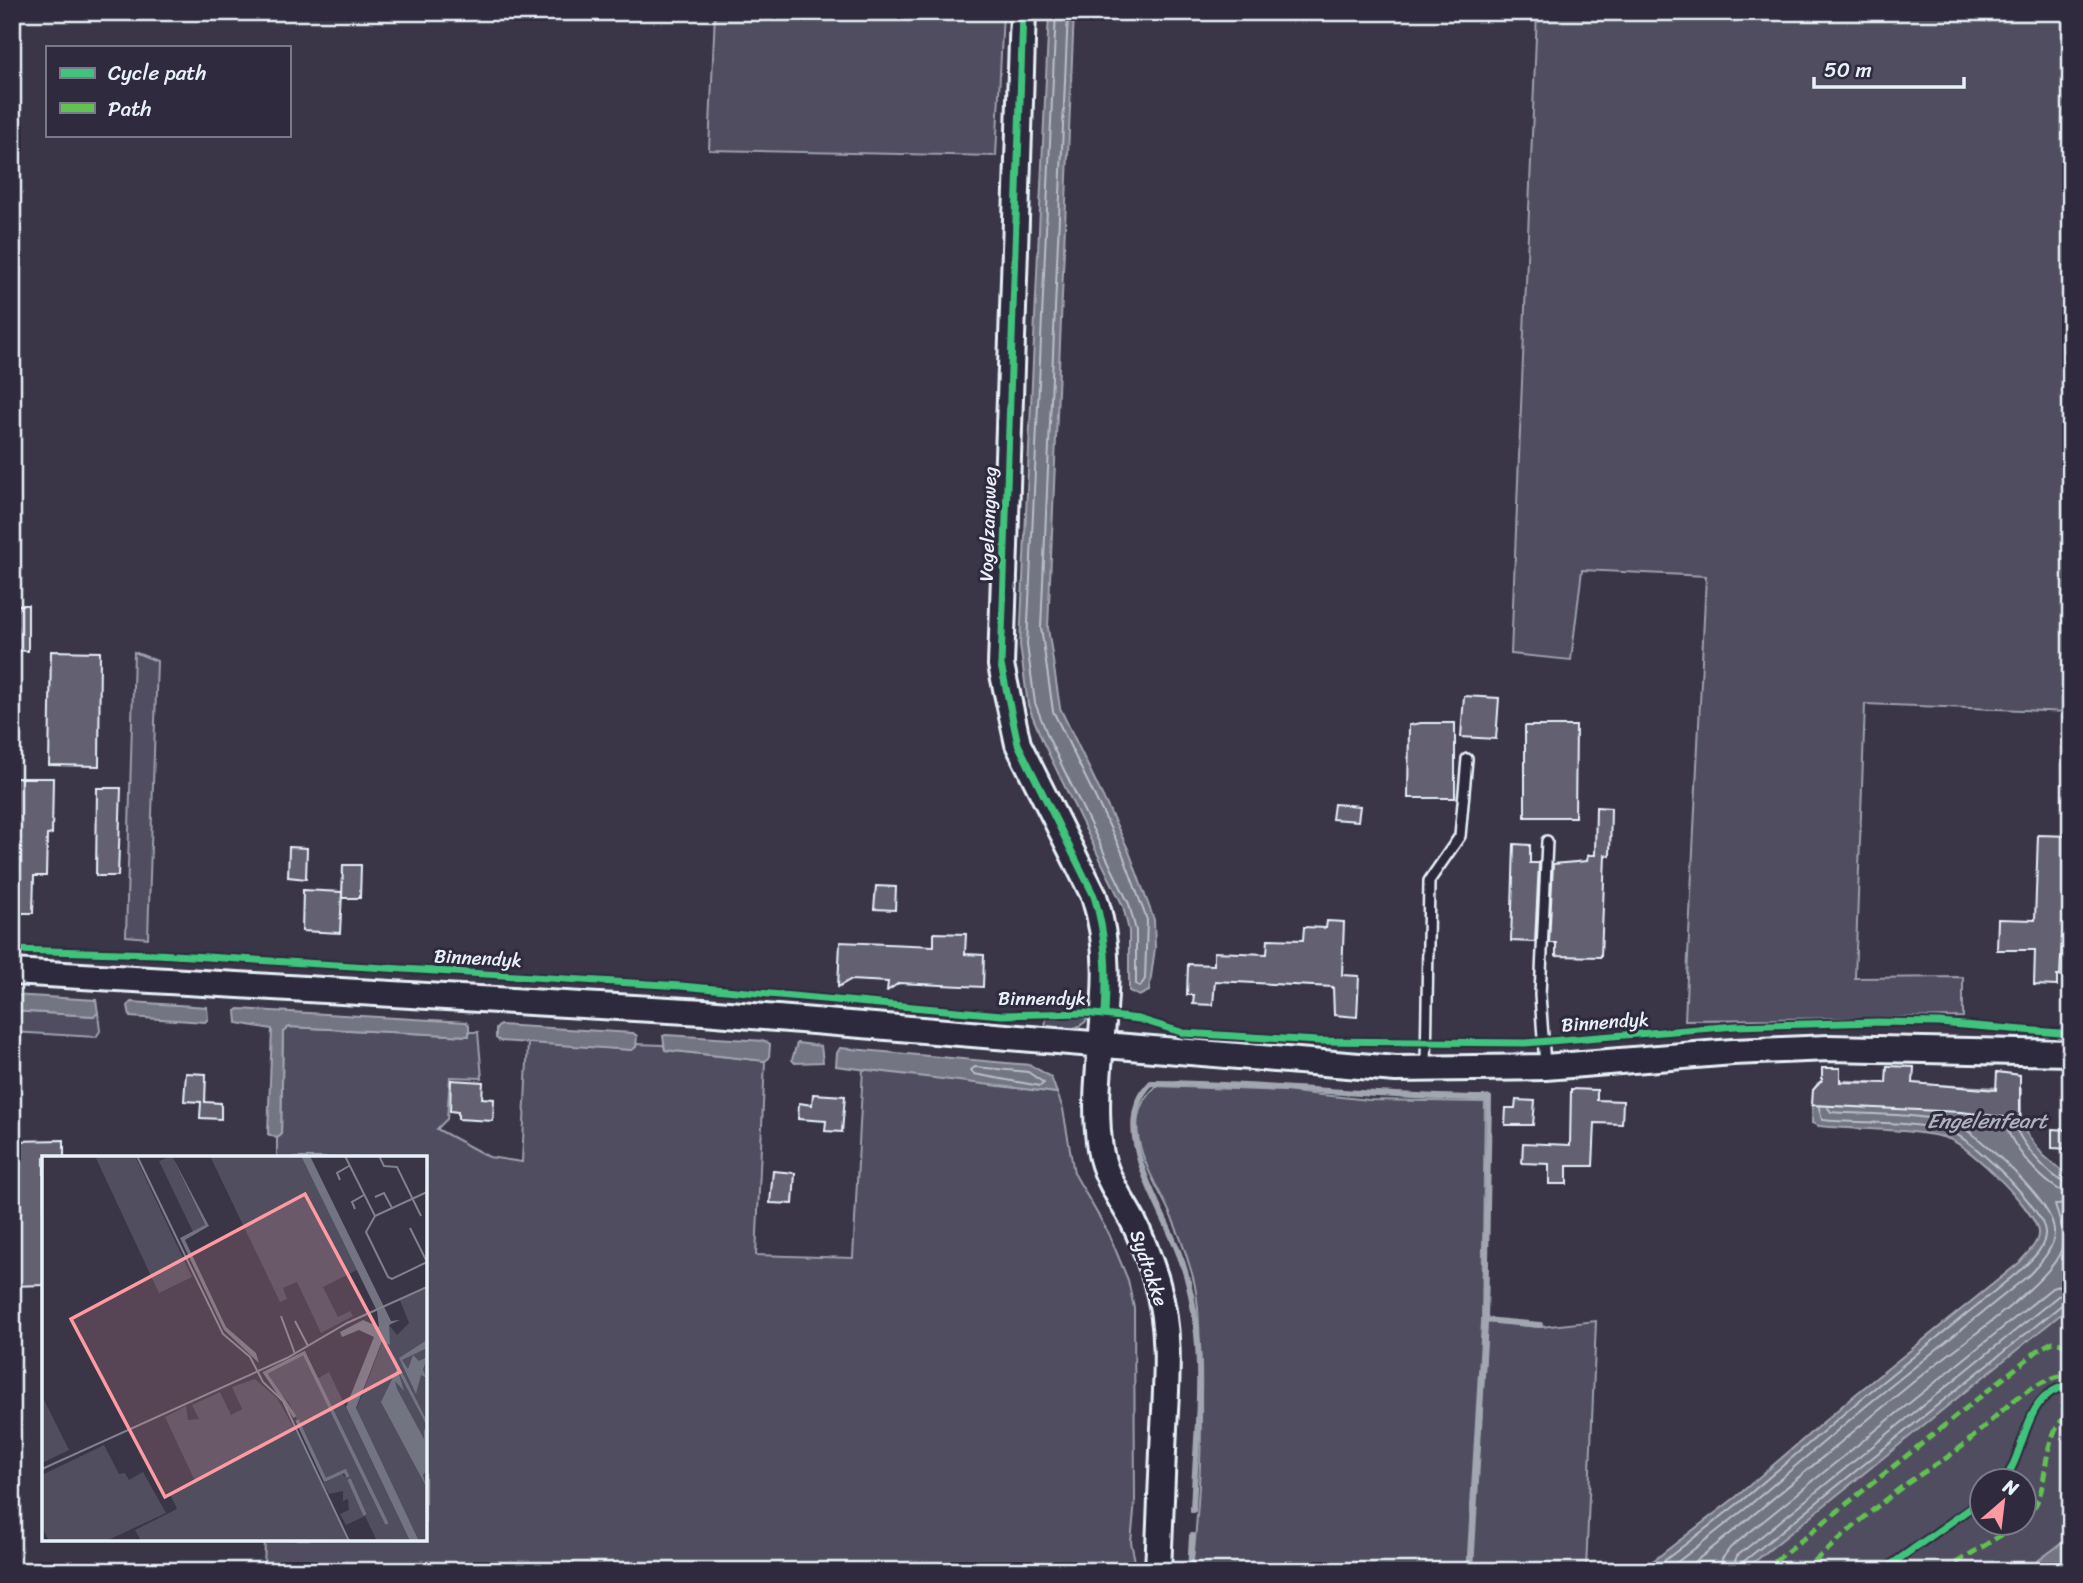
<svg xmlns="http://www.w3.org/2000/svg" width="2083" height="1583" font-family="Sriracha,sans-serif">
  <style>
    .green { fill: #504e5f; stroke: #9ca0ac; stroke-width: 2; fill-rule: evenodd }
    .water { fill: #737482; stroke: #a2a6b1; stroke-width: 2 }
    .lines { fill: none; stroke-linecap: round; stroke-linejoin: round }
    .shore { stroke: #b9bfc9; stroke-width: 2 }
    .stream { stroke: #a2a6b1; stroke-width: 6 }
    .building { fill: #636171; stroke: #e8f1f8; stroke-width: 2 }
    .lane-casing { stroke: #e8f1f8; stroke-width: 14 }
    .secondary-casing { stroke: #e8f1f8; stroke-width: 30 }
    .lane { stroke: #2f2a3d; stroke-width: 9 }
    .secondary { stroke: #2f2a3d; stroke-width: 24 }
    .quiet { stroke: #63c152; stroke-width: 5; stroke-dasharray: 10 5; stroke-linecap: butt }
    .cycleway-casing { stroke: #2f2a3d; stroke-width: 11 }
    .cycleway { stroke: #40c37c; stroke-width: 7 }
    .labels { text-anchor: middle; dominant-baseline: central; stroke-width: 6; stroke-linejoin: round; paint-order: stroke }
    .street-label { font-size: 19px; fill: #e8f1f8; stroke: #2f2a3d }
    .water-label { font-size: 21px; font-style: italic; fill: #aeb2bd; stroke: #2f2a3d }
    .inset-river { fill: none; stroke: #737482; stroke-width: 3.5 }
    .inset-road { fill: none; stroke: #80818e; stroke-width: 2 }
    .view { fill: #ff9aa2; fill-opacity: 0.15; stroke: #ff9aa2; stroke-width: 3.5 }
    .inset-edge { fill: none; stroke: #e8f1f8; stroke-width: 3.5 }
  </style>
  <rect width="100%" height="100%" fill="#3a3648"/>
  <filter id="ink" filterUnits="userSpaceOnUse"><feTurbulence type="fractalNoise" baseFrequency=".0143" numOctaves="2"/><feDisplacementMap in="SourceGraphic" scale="14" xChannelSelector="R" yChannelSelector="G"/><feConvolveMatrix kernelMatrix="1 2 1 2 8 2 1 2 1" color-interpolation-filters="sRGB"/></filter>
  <g filter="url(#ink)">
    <path class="green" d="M715,12h288l-7,144 -287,-6z
      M1537,12h534v700l-206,-8 -10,274 108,-1v40l-278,3 21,-444 -124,-6 -11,90 -60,-6z
      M134,652l23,9 -9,277 -22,-2z
      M12,1011l82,5 4,-3 2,18 -4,6 -84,-5z
      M1075,1017l13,2c-11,13 -27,11 -43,11l1,-12z
      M289,1027l180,9v-4h9l4,46 -32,-1 -3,42 -10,10 52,28 33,5 6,-120 104,8 5,-6 26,1 3,5 99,11 -9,194 97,3 10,-190 194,25 6,16 11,64 35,61 19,46 6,28 1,193 -4,41 6,29h-873l1,-32h160v-381h-148v-20l4,-3 2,-103z
      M1157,1086l127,5 85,9 116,2 -3,220 -15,249h-275c8,-73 11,-147 8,-220 -1,-27 -1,-58 -10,-84 -6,-21 -14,-41 -23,-60 -18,-36 -51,-88 -10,-121z
      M2071,1295v276h-338zM1982,1482h42v42h-42z
      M1596,1321l-10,250h-113l14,-249 54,5z"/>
    <path class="water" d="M1049,12h25l-26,616 12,80 68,141 26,71 1,28 -6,43 -10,5 -10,-5v-60l-6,-25 -80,-164 -15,-37 -8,-60z
      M12,995l84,5 2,13 -4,3 -82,-5z
      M131,1002l76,5 1,12 -3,3 -75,-5 -2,-12z
      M239,1009l227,13 3,3v11l-180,-9 -6,5 -2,103 -4,3 -9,-4 4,-105 -35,-6 -1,-12z
      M500,1025l133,8 4,3 -1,11 -4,3 -132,-9 -4,-3v-9z
      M666,1035l99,6 5,3 -1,14 -4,3 -100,-11 -2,-14z
      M797,1043l24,3 2,16 -28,1 -3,-3z
      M840,1048l190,17 21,12 6,16 -221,-27 1,-13z
      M1829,1080l192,9v37l22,29 28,24v127l-328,265h-103l96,-74 120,-103 163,-131c7,-9 20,-19 19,-31 -2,-22 -69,-86 -89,-93 -30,-11 -95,-9 -130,-13l-7,-3 1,-32 5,-8z
      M2066,1540l5,1v30h-47z"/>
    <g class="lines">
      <path class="shore" d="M1056,12l-29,633 8,58 14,36 80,165 7,27v53l4,3 5,-8 2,-59 -25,-68 -69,-141 -12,-83 27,-616
        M975,1067l53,5 16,11 -4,3 -66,-12 -3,-4z
        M2005,1119c0,22 44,73 66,75
        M2014,1120c0,17 40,63 57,65
        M1651,1571l89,-69 121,-103 162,-131c10,-10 22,-20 22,-35 1,-23 -73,-94 -94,-101 -40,-12 -88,-8 -129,-12l-3,-13
        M1666,1571l79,-62 121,-103 163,-131c12,-13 26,-26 25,-45 -1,-27 -72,-93 -96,-105 -27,-12 -94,-10 -127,-13l-3,-4
        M1683,1571c83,-64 162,-134 244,-200 31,-25 116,-84 132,-116 10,-19 1,-32 -4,-50l16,-1
        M1721,1571l1,-12 8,-11 322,-260 19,-6
        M1731,1571l6,-15 321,-260 13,-4
        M1740,1571l3,-9 321,-259 7,-2"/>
      <path class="stream" d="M1485,1320l55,5
        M1193,1510c2,-58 10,-118 4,-176 -3,-30 -9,-60 -21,-88 -17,-44 -68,-120 -25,-163 114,0 224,15 338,15l-4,222 -15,251
        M1190,1571l2,-35"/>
    </g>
    <path class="building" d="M12,605h16v46l-16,-1z
      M51,651l49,1 -1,114 -50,-1z
      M1464,696l35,2 -3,41 -35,-2z
      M1421,723h34v75h-47l1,-73z
      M1525,726h51l-1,91h-50z
      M12,778h41l-1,56 -5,1 -1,41h-12l-1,37h-21z
      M97,788h24l-3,88h-22z
      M1334,804l26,2 -2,15 -26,-2z
      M1596,807l15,1 -1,48 -5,-1 -4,102 -45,-1v-13h-7l4,-79 34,-3 1,-6h7z
      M2038,835l33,1 -1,102h-8l-2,38h-3v10l-23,-1 1,-35h-38l1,-31 37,1z
      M1514,844l16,1v18h9l-4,79 -24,-1z
      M289,847l18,1 -1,31 -18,-2z
      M343,865h18l-1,33h-18z
      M876,886l20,1 -1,23 -21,-1z
      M303,890l39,2 -2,41 -38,-2z
      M1327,921l17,1 -2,53 17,1 -2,41 -23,-2 -1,-28 -118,-6 -2,24 -20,-1 1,-9h-7l1,-31 26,1v-13l53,2 1,-15 35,1 1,-13 22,1z
      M934,933l32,1 -1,20 19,1 -1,32 -84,-4 -12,8 1,-9 -38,-2 -12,7 2,-45 94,4z
      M1887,1066l27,1 -1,16 83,7 1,-18 23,3v44l-59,-7 -149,-7 1,-15 9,-10v-12h18v14l46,1z
      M186,1073l20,1 -1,28 16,1v16l-21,-1 1,-16 -17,-1z
      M451,1080l32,2 -1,16 12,1 -1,22 -35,-2v-7l-8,-1z
      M1571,1089l26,1v10l26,1 -1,23 -27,-1 -2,43h-26v18h-18v-20l-27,-1 1,-20 47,2z
      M813,1094l32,2 -3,36 -17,-1 1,-10 -28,-2 1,-16 13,2z
      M1516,1100l19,1 -2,24h-28l1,-17h9z
      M2052,1129l19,1v19l-19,-1z
      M64,1140v18h-20v127l-32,1v-145z
      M773,1171l22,2 -2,31 -23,-1z"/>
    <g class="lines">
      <g class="lane-casing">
        <path id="lane" d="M1545,1065l-5,-70 7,-154
          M1426,1067l3,-186 31,-45 7,-77"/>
      </g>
      <g class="secondary-casing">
        <path id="secondary" d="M1023,12l-22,653 17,79 76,152c29,88 -7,167 6,253 4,26 21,50 33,72 9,18 17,40 23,59 15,49 11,98 8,148 -2,47 -4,95 -6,143
          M12,972l692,40 692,57 149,-2 188,-15 96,-4 242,5"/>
      </g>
      <use href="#lane" class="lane"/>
      <use href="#secondary" class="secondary"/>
      <path class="quiet" d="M2024,1520c33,-31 9,-77 47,-109
        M1763,1571l278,-223 12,-6 18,4
        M1803,1571c33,-28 64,-58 99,-84 17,-13 37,-23 54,-36 35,-26 68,-72 115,-77
        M1943,1571l76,-47"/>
      <g class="cycleway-casing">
        <path id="cycleway" d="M1023,12l-22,653 17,79 76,152c13,41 13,77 11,119
          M12,950l145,4 524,32 320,29 84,-2 54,6 45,14 134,8 207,2 211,-17 142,-4 61,1 132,11
          M2003,1482c25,-32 19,-90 68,-97
          M1882,1571l100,-71"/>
      </g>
      <use href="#cycleway" class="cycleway"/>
    </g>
  </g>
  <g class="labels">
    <g class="street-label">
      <text transform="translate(988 524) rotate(-88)">Vogelzangweg</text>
      <text transform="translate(478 958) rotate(3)">Binnendyk</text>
      <text x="1042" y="998">Binnendyk</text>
      <text transform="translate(1605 1022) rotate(-4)">Binnendyk</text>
      <text transform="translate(1149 1268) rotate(71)">Sydtakke</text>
    </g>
    <g class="water-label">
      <text x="1987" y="1121">Engelenfeart</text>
    </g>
  </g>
  <g transform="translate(42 1156)">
    <rect width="385" height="385" fill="#3a3648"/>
    <path d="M53,0h40l57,121 -33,16zM130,0l33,70 -12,6 -34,-71zM168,0h91l56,114 -34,17 15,30 12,-6 3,5 -32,17 -24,-51 -14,6 4,11 -7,3zM385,132v253h-8l-63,-131 33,-85 8,10 12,-12 -9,-23zM262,198l13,25 12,-7 81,169h-33l-12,-25 -19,9 -6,-11 9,-4 -1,-11 -5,2v-10l-14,3 -6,-11 19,-9 5,4 -2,-7 -20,8 -36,-76 -23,-26v-5zM213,223l22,19 21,37 50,106h-207l-6,-11 42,-21 -7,-15 25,-13 -30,-64 21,-11 2,14 11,-1 -7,-14 28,-13 11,23 11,-6 -10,-22zM0,240l27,54 -27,13zM62,289l15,29 6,-1 4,7 14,-8 23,41 -60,28h-57l-7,-14v-52z" fill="#504e5f"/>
    <path d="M130,0l37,70 -24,14 41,87 30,26 3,10 -35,-33 -44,-92 25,-13zM259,0h9l81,165 9,-1 -11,5 1,20 -8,-4 -26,67 63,133h-9l-64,-134 28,-70 -15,-7 -17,7 -2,-5 23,-12 16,7 -2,-16zM385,184v8l-25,12 6,9 5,-14 6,6 8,-4 -4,13 4,8 -6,-3 -5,19 -17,-36zM351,198l34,67v5l-29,-55 6,20 -9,-10 2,8 27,50v-10l3,3v38l-4,5 4,13 -46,-86 17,-35z" fill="#737482"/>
    <path class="inset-river" d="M253,261l-30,-44 39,-20 83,171M255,264l28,60 20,-9 3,6M307,323l16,36"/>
    <path class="inset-road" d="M95,0l86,178 27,23 13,25 20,19 66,140M303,0l30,60 -9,16 22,45 4,2 35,-17M337,0l5,10 13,1 24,49M298,24l-3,-7 12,-7M333,41l9,-4 8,15M313,53l-3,-7 12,-7M333,60l52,-24M368,72l17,34M239,160l14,38M253,165l13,25M0,313l245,-111 60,-35 80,-36"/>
    <path class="view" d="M263,38l95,178 -235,125 -94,-178z"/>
    <rect width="385" height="385" class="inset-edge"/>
  </g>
  <rect width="2083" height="1583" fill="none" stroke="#2f2a3d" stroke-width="42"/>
  <rect x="21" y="21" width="2041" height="1541" fill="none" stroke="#e8f1f8" stroke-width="2.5" filter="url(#ink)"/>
  <rect x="46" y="46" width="245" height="91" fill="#2f2a3d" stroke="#797a88" stroke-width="2"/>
  <rect x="60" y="68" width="35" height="10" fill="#40c37c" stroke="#797a88" stroke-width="2"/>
  <text x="108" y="80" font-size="21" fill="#e8f1f8">Cycle path</text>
  <rect x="60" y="103" width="35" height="10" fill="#63c152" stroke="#797a88" stroke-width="2"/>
  <text x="108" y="116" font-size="21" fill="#e8f1f8">Path</text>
  <g transform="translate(2003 1502) rotate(28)"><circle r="33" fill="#2f2a3d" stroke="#797a88" stroke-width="2"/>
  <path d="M0-5L12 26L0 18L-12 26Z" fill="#ff9aa2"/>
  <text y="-10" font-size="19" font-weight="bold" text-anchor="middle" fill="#e8f1f8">N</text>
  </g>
  <path d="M1814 77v10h150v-10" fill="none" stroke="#e8f1f8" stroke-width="3.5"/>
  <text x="1824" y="77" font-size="21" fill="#e8f1f8" stroke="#2f2a3d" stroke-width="5" paint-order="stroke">50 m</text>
</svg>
